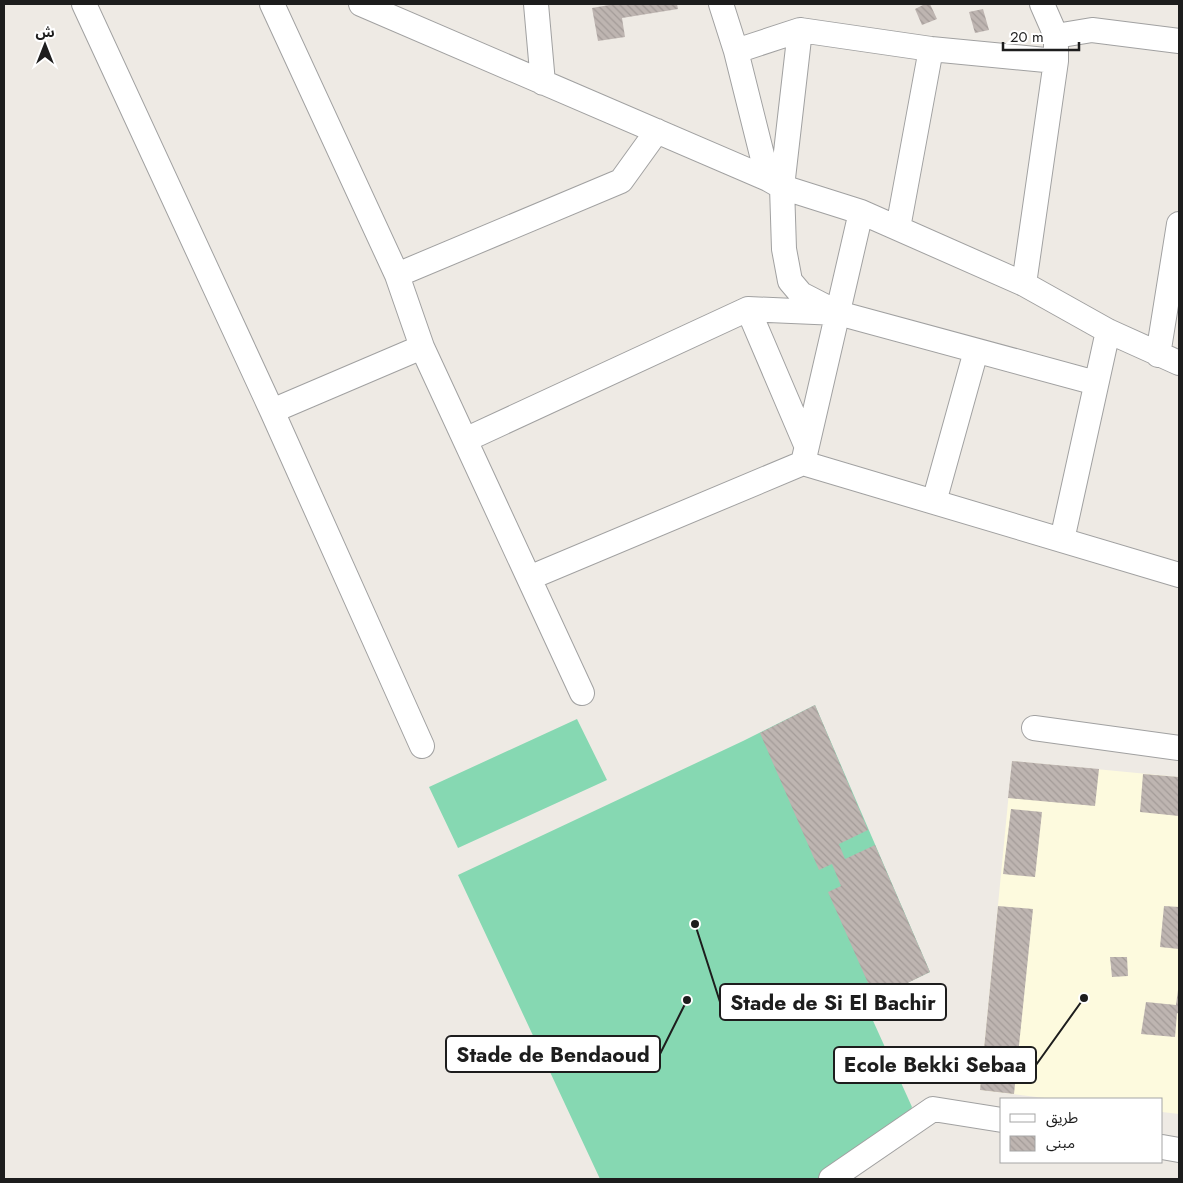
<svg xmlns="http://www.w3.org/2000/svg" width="1183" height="1183" font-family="Jost,'Noto Sans Arabic',sans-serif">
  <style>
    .education { fill: #fdfade }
    .pitch { fill: #86d8b2 }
    .building { fill: url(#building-back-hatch) }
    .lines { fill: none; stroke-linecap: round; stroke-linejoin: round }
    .street-casing { stroke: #a1a1a1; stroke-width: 26 }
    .street { stroke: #fff; stroke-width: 24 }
    .leader { fill: none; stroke: #1d1d1d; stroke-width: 2 }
    .callout-dot { fill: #1d1d1d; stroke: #fff; stroke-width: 2 }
    .callout { fill: #fff; stroke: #1d1d1d; stroke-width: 2 }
    .callout-label { font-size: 21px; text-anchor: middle; font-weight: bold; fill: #1d1d1d }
  </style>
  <defs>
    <pattern id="building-back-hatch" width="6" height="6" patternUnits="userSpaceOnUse" patternTransform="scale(1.25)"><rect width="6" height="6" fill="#beb5b1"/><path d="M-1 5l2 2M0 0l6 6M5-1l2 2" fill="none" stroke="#a39b98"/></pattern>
  </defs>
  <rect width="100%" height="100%" fill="#eeeae4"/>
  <path class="education" d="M1012,761l167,16v337l-17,-2v-13h-109l-73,-9z"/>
  <path class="pitch" d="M815,705l115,267 -65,31 47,104 -9,15 -85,57h-218l-142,-304 285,-134z
    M577,719l30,61 -149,68 -29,-61z"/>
  <path class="building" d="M615,4h62l1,5 -56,9 3,19 -27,4 -6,-33z
    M925,4h5l7,15 -15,6 -7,-16z
    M983,9l6,21 -14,3 -6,-21z
    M815,705l53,125 -29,14 6,15 30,-14 55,127 -55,27 -47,-107 13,-6 -9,-22 -13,6 -59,-137z
    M1012,761l87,8 -4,37 -87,-8z
    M1143,774l36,3v39l-39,-4z
    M1011,809l31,3 -7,65 -32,-3z
    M998,906l35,3 -19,185 -34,-4z
    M1164,906l15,1v42l-19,-2z
    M1110,957h17l1,19 -16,1z
    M1178,990l1,24 -2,-1 -2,24 -34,-3 5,-32 30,3z"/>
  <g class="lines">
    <g class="street-casing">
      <path id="street" d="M84,4l188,407 150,335
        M272,4l125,271 25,72 160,346
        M361,4l407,175 14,8 79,25 163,72 84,47 71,32
        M536,4l7,79
        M721,4l15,47 32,128
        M800,30l-18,157 2,62 6,32 11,13 31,16
        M1056,36l36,-6 87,11
        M736,51l64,-21 131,19 125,12
        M898,228l33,-179
        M397,275l224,-94 36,-50
        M1024,284l32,-223v-25l-14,-32
        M748,309l58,136
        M1158,355l21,-131
        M272,411l150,-64
        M465,440l283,-131 90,4 258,70
        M803,463l58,-251
        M934,502l42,-151
        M1062,540l46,-209
        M529,578l274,-115 376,112
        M1034,728l145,20
        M1162,1147l17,3
        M831,1179l102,-70 69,11"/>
    </g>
    <use href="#street" class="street"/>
  </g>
  <path class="leader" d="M695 924L720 1002M687 1000L660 1054M1084 998L1036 1065"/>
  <g class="callout-dot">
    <circle cx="695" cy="924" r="5"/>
    <circle cx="687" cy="1000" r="5"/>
    <circle cx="1084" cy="998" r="5"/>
  </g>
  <g class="callout">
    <rect x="720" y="984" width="226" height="36" rx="5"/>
    <rect x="446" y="1036" width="214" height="36" rx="5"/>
    <rect x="834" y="1047" width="202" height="36" rx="5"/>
  </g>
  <g class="callout-label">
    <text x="833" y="1010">Stade de Si El Bachir</text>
    <text x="553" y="1062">Stade de Bendaoud</text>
    <text x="935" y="1072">Ecole Bekki Sebaa</text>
  </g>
  <rect width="1183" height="1183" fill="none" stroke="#1d1d1d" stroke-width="10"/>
  <rect x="1000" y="1098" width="162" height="65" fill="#ffffff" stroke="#a5a5a5"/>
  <rect x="1010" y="1114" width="25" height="8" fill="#ffffff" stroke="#a5a5a5"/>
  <text x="1046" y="1123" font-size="15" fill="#1d1d1d">طريق</text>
  <rect x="1010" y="1136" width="25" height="15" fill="url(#building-back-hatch)" stroke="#a5a5a5"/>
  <text x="1046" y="1148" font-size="15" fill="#1d1d1d">مبنى</text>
  <g transform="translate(45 45)" stroke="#ffffff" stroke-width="4" paint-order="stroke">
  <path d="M0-4L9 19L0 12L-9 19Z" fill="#1d1d1d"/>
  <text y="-8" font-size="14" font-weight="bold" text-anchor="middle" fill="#1d1d1d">ش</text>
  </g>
  <path d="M1003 42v8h76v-8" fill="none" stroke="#1d1d1d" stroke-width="2.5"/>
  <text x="1010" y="42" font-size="15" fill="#1d1d1d" stroke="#ffffff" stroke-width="4" paint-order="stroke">20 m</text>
</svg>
